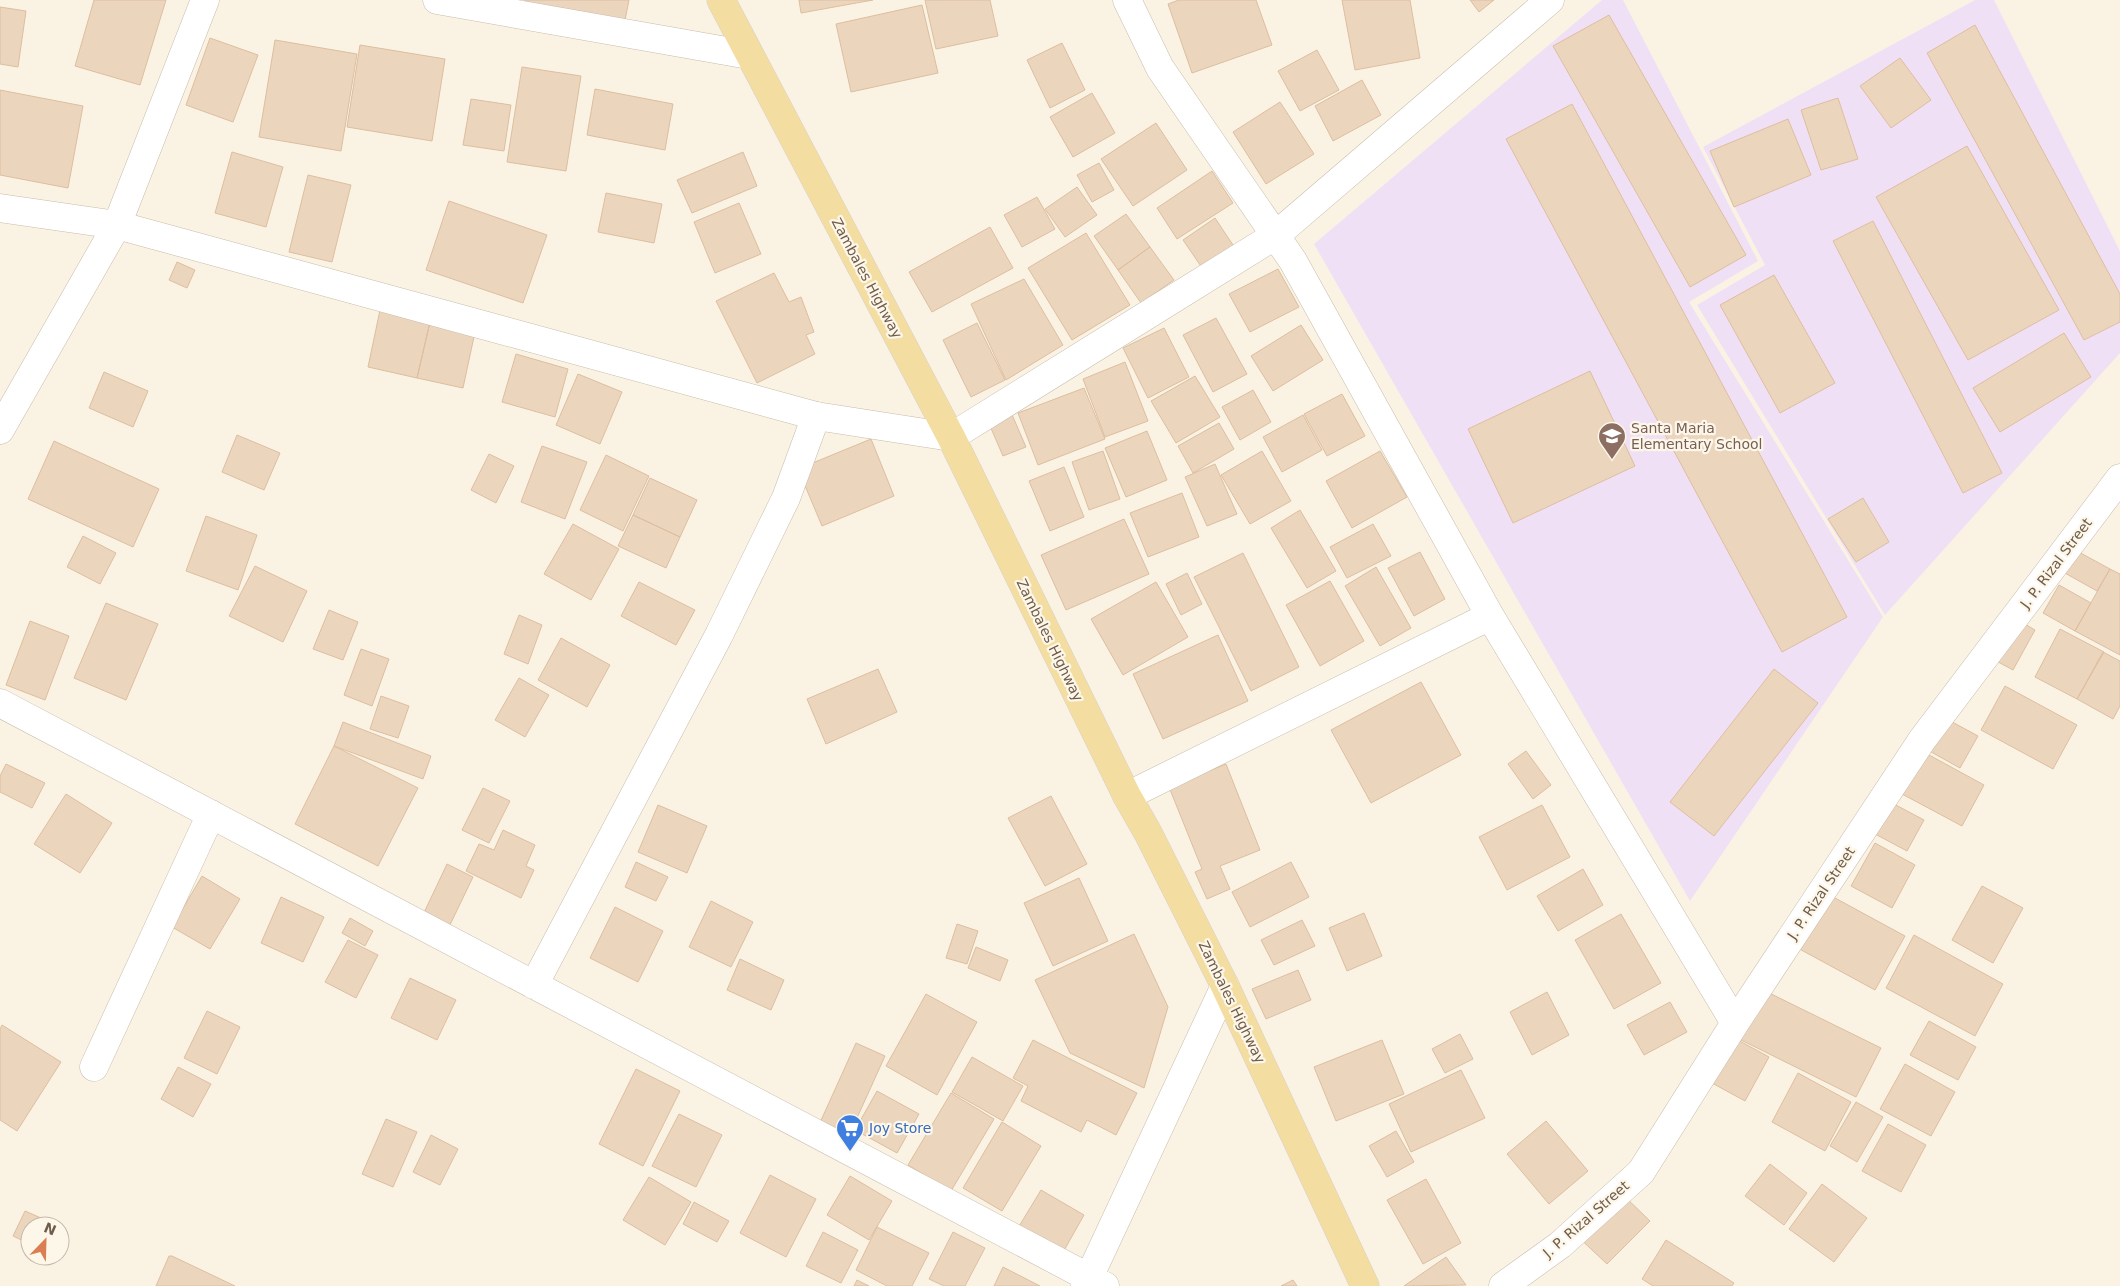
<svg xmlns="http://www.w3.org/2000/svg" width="2120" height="1286" font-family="'DejaVu Sans',sans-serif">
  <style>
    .education { fill: #f0e0f6 }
    .building { fill: #ecd5bd; stroke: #ddbe9f }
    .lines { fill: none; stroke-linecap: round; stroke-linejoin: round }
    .minor-casing { stroke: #c9bcab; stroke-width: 29 }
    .tertiary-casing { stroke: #c9bcab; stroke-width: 29 }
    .primary-casing { stroke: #d7d1cd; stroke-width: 29 }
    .minor { stroke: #fff; stroke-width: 28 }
    .tertiary { stroke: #fff; stroke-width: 28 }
    .primary { stroke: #f3dda1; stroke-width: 28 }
    .labels { text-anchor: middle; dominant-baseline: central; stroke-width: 4.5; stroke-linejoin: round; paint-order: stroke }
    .street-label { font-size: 14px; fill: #6f5c4c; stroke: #fdf7e9 }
    .education-label { font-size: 14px; fill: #785e54; stroke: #fdf7e9; text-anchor: start }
    .shop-label { font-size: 14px; fill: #366cbe; stroke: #fdf7e9; text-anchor: start }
  </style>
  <rect width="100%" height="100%" fill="#faf3e3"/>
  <path class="education" d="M1602,0h21l135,261 -69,41 194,315 -193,284 -376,-657z
    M1975,0h19l126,251v102l-235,262 -188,-310 68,-40 -62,-118z"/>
  <path class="building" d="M94,0h72l-26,85 -65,-19z
    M525,0h104l-5,25 -101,-17z
    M799,0h74l-72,13z
    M925,0h65l8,36 -62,13z
    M1179,0h77l16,45 -80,28 -24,-69z
    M1342,0h68l10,58 -65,12z
    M1470,0h24l-15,12z
    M922,5l16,68 -87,19 -15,-68z
    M0,7l26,4 -8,56 -18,-3z
    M1609,15l137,240 -56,32 -137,-241z
    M1975,25l145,269v28l-36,18 -157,-287z
    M210,38l48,17 -25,67 -47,-17z
    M275,40l82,14 -16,97 -82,-14z
    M1062,43l23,47 -35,18 -23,-48z
    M360,45l85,14 -13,82 -85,-14z
    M1317,50l22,40 -39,21 -22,-40z
    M1900,58l31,42 -40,28 -31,-42z
    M522,67l59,9 -15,95 -59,-9z
    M1362,80l19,35 -48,26 -18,-35z
    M595,89l78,15 -8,46 -78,-15z
    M0,90l83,16 -15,82 -68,-13z
    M1092,93l23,40 -42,24 -23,-40z
    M1838,98l20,61 -37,11 -20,-60z
    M471,99l40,6 -7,46 -41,-6z
    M1280,102l34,52 -48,30 -33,-52z
    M1572,104l275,513 -65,35 -276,-513z
    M1788,119l23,56 -77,32 -24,-56z
    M1156,123l31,47 -54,36 -32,-47z
    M1967,146l92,164 -91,50 -92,-163z
    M232,152l51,15 -17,60 -51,-14z
    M743,152l14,34 -65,27 -15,-33z
    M1099,163l15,27 -22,12 -15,-27z
    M1212,171l21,32 -56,36 -20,-31z
    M308,175l43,10 -19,77 -43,-10z
    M1077,187l20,28 -32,22 -20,-28z
    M606,193l56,11 -8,39 -56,-11z
    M1037,197l18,32 -33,18 -18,-32z
    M449,201l98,34 -24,68 -97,-33z
    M739,203l22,51 -46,19 -21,-51z
    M1126,214l24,33 -32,23 -24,-34z
    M1215,218l24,36 -32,21 -24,-35z
    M1873,221l129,252 -39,20 -130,-252z
    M990,227l23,41 -81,44 -23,-40z
    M1086,233l44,72 -58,35 -44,-72z
    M1150,247l24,33 -33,23 -23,-33z
    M177,262l18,8 -8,18 -18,-8z
    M1278,269l21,38 -49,25 -21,-38z
    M774,273l15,29 12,-5 13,35 -8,3 9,19 -58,29 -41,-82z
    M1774,275l61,108 -55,30 -60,-108z
    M1024,279l39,66 -57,35 -35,-76z
    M380,310l50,12 -13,56 -49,-11z
    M1216,318l31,56 -34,18 -30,-57z
    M430,322l45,10 -12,56 -46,-10z
    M977,323l28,57 -34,17 -28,-57z
    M1301,325l22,35 -50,31 -22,-35z
    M1164,328l25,49 -41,21 -25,-50z
    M2064,333l27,44 -91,55 -27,-44z
    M516,354l52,15 -13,48 -53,-15z
    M1125,362l23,59 -43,16 -22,-58z
    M1590,371l45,95 -122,57 -45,-94z
    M104,372l44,19 -15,36 -44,-19z
    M578,374l44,18 -22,52 -44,-19z
    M1195,376l25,41 -44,26 -25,-42z
    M1084,388l21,51 -67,26 -20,-52z
    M1253,390l18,32 -31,18 -18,-33z
    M1342,394l23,42 -38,20 -23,-42z
    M1010,410l16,37 -23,9 -16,-37z
    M1303,415l19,35 -40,22 -19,-35z
    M1219,423l15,26 -41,24 -15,-27z
    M1147,431l20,49 -41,17 -21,-49z
    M237,435l43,18 -16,37 -42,-18z
    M871,439l23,57 -72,30 -24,-57z
    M54,441l105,48 -26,58 -105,-48z
    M542,446l45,16 -22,57 -44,-17z
    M1103,451l17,48 -31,11 -17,-48z
    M1262,451l29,50 -41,23 -29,-49z
    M1380,451l27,46 -55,31 -26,-47z
    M489,454l25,12 -18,37 -25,-13z
    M606,455l43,21 -26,55 -43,-21z
    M1215,464l22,50 -30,12 -22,-49z
    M1064,467l20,50 -34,14 -21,-50z
    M650,478l47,22 -17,37 -47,-22z
    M1182,493l17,44 -51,20 -18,-44z
    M1863,498l26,44 -33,20 -28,-43z
    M1300,510l36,61 -29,17 -36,-60z
    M633,515l47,22 -14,31 -48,-22z
    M206,516l51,19 -19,55 -52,-19z
    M1124,519l25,55 -83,36 -25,-55z
    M573,524l46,25 -28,51 -47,-26z
    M1373,524l18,32 -44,22 -17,-31z
    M83,536l33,17 -16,31 -33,-17z
    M2075,550l35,19 -13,22 -34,-19z
    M1420,552l25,47 -31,17 -26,-48z
    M1243,553l56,114 -48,24 -57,-114z
    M255,566l52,25 -24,51 -54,-26z
    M1376,567l35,61 -31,18 -35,-60z
    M2110,569l10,5v81l-45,-24z
    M1187,573l15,31 -21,11 -15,-31z
    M1330,581l34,60 -44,25 -34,-61z
    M639,582l56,28 -19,35 -55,-29z
    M1156,582l32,55 -65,38 -32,-56z
    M2059,585l32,18 -16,28 -32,-18z
    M106,603l52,21 -32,76 -52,-22z
    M329,610l29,12 -15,38 -30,-11z
    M519,615l23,10 -14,39 -24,-10z
    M2011,616l24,14 -22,40 -24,-13z
    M30,621l39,15 -24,64 -39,-15z
    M2060,629l44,23 -27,47 -42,-22z
    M1218,635l30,66 -85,38 -30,-65z
    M561,638l49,27 -23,42 -49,-27z
    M361,649l28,10 -17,47 -28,-11z
    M2103,652l17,9v45l-7,13 -36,-20z
    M878,669l19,43 -71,32 -19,-45z
    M1774,669l44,34 -104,133 -44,-34z
    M519,678l30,17 -24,42 -30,-17z
    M1421,682l40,73 -90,48 -40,-73z
    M2005,686l72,39 -24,44 -72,-39z
    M381,696l28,10 -11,32 -28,-9z
    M1932,711l46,25 -18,32 -45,-25z
    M343,722l88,34 -8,23 -89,-33z
    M1909,744l75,41 -22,41 -75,-40z
    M334,746l84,42 -40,78 -83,-42z
    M1526,751l25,34 -18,14 -25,-35z
    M6,764l39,19 -13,25 -32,-16v-16z
    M1226,764l34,86 -40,16 10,23 -23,10 -12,-27 7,-3 -33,-82z
    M483,788l27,13 -21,42 -27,-13z
    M66,794l46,29 -32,50 -46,-29z
    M1877,795l47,25 -17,31 -47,-25z
    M1051,796l36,68 -42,22 -37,-68z
    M658,805l49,21 -20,47 -49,-21z
    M1542,805l28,52 -63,33 -28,-53z
    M503,830l32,15 -9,21 8,4 -13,28 -55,-27 13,-27 15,6z
    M1875,843l40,22 -23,43 -41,-22z
    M636,862l32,15 -12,24 -31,-14z
    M1291,862l18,35 -59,30 -18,-35z
    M447,864l26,13 -26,54 -26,-12z
    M1583,869l20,36 -45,26 -21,-35z
    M202,876l38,23 -30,50 -38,-22z
    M1079,878l29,63 -55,25 -29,-63z
    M1982,886l41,22 -30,55 -41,-23z
    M1824,892l81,44 -30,54 -81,-44z
    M281,897l43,20 -21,45 -42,-19z
    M711,901l42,21 -22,45 -42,-20z
    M615,907l48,24 -25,51 -48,-24z
    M1364,913l18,43 -35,15 -18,-43z
    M1621,914l40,69 -47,26 -39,-69z
    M350,918l23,13 -8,15 -23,-13z
    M1302,920l13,26 -41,19 -13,-25z
    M957,924l21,7 -11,33 -21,-6z
    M1134,934l34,73 -24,81 -74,-35 -35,-73z
    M1914,935l89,49 -28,52 -89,-48z
    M348,940l30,15 -22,43 -31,-16z
    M976,947l32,13 -8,21 -32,-13z
    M740,959l44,21 -13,30 -44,-20z
    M1298,970l13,30 -45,19 -14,-30z
    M410,978l46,22 -19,40 -46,-22z
    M1755,986l126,62 -25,49 -125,-62z
    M1547,992l22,43 -37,20 -22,-43z
    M926,994l51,28 -40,73 -51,-29z
    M1670,1002l17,30 -43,23 -17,-30z
    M207,1011l33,16 -23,47 -33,-16z
    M1929,1021l47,26 -18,33 -48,-25z
    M2,1025l59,37 -44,69 -17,-11v-91z
    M1460,1034l13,25 -28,14 -13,-24z
    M1736,1039l33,18 -24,44 -33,-18z
    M1033,1040l104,53 -21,42 -29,-15 -6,12 -60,-31 7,-15 -15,-8z
    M1382,1040l22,54 -68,27 -22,-54z
    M856,1043l29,13 -38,84 -29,-13z
    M972,1057l51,29 -20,35 -51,-29z
    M1905,1064l50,28 -24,44 -51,-27z
    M178,1067l33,17 -18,33 -32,-18z
    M636,1069l44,22 -37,75 -44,-22z
    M1461,1070l24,48 -74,34 -22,-48z
    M1798,1073l53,29 -26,49 -53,-29z
    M877,1091l42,23 -22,39 -42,-23z
    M951,1093l43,26 -43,72 -43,-26z
    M1856,1102l27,15 -26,45 -27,-16z
    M679,1114l43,21 -26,52 -44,-21z
    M386,1119l31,13 -24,55 -31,-13z
    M1546,1121l42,50 -39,33 -42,-50z
    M1002,1122l39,24 -39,65 -39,-23z
    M1888,1124l38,21 -25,47 -39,-21z
    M1396,1131l18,31 -27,15 -18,-31z
    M431,1135l27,14 -18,36 -27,-13z
    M1770,1164l37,29 -23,32 -39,-29z
    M770,1175l46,24 -30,58 -46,-24z
    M850,1176l42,25 -23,39 -42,-25z
    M649,1177l42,25 -26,43 -42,-25z
    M1426,1179l35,64 -38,21 -36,-64z
    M1822,1184l45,34 -33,44 -45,-33z
    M1041,1190l43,25 -22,39 -44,-26z
    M1618,1190l32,31 -43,43 -32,-30z
    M694,1202l35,19 -12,21 -34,-18z
    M25,1211l32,14 -1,1h-26v18l-17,-8z
    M877,1227l52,26 -17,33h-25l-31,-16z
    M823,1232l35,18 -17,33 -35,-17z
    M953,1232l32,16 -20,38h-21l-15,-7z
    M1666,1240l68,43 -2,3h-79l-11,-7z
    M169,1256h3l63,30h-79z
    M1446,1257l20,28 -62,1z
    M1003,1267l37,19h-46z
    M857,1280l12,6h-15z
    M1293,1280l4,6h-16z"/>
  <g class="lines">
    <g class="minor-casing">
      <path id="minor" d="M437,0l312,55
        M1127,0l33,68 133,193 197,355 245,407
        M0,430l117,-205 88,-225
        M951,437l325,-202 274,-235
        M0,703l1105,583
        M1127,796l363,-180
        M534,985l185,-350 67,-137 30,-82
        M94,1067l117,-253
        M1085,1286l140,-300
        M1503,1286l57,-41 81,-73 94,-149 187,-283 198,-262"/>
    </g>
    <g class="tertiary-casing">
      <path id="tertiary" d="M0,208l117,17 699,191 135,21"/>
    </g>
    <g class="primary-casing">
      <path id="primary" d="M721,0l230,437 176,359 21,37 77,153 140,300"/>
    </g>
    <use href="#minor" class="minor"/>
    <use href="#tertiary" class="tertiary"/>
    <use href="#primary" class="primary"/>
  </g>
  <defs>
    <g id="school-pin" transform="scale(1.4375)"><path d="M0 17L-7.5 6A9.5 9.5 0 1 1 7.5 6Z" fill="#8d6e63" stroke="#fdf7e9"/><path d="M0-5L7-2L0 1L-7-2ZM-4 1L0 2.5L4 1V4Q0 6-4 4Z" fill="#fff"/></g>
    <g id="supermarket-pin" transform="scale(1.4375)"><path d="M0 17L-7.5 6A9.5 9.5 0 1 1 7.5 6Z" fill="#3f7fe0" stroke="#fdf7e9"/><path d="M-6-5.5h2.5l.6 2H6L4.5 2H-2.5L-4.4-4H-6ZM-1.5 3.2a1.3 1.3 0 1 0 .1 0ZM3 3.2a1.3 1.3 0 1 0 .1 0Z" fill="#fff"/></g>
  </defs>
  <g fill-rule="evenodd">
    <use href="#school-pin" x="1612" y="436"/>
    <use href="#supermarket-pin" x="850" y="1128"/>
  </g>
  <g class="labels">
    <g class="street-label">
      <text transform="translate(867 278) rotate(62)">Zambales Highway</text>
      <text transform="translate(2056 563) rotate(-53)">J. P. Rizal Street</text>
      <text transform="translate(1050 640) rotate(64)">Zambales Highway</text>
      <text transform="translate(1821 893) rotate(-56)">J. P. Rizal Street</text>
      <text transform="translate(1232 1002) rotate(64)">Zambales Highway</text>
      <text transform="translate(1586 1219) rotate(-41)">J. P. Rizal Street</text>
    </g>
    <g class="education-label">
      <text x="1631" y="428">Santa Maria<tspan x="1631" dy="16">Elementary School</tspan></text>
    </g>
    <g class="shop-label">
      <text x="869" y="1128">Joy Store</text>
    </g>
  </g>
  <g transform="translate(45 1241) rotate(23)"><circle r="24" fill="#fdf7e9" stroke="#c4b9aa"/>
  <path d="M0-4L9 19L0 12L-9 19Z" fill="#d97f53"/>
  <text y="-8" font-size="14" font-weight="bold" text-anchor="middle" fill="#6f5c4c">N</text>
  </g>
</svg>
